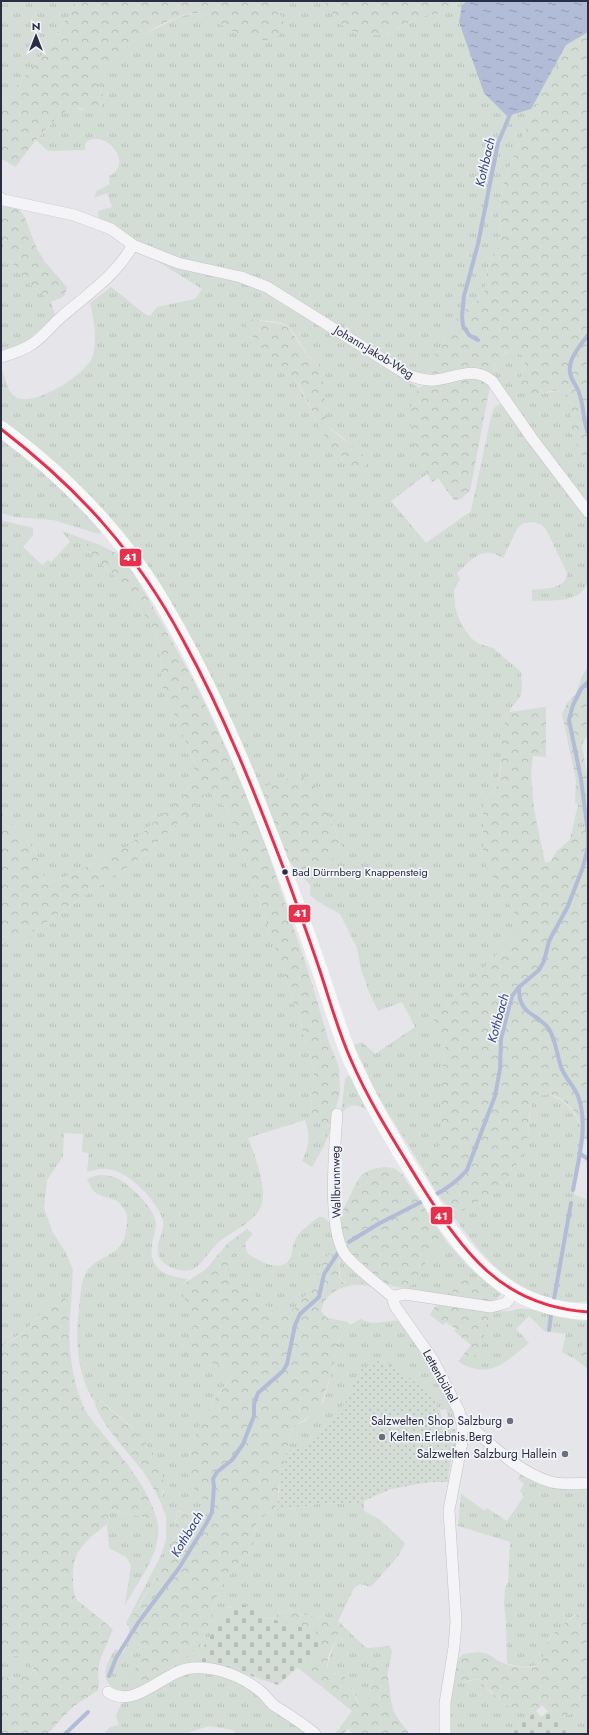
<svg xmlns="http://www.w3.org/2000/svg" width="589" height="1735" font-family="Jost,sans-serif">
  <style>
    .grass { fill: url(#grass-tufts); fill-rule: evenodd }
    .forest { fill: url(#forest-crowns) }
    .cemetery { fill: url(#cemetery-stones) }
    .park { fill: url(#park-dots) }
    .water { fill: url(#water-ripples) }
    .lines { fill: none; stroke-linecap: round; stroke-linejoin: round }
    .stream { stroke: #b2bcd6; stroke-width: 4 }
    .street-casing { stroke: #c3c3c8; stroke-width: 12 }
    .street { stroke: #f4f4f7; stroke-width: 11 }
    .secondary { stroke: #f8f8f8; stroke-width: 16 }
    .bus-1-casing { stroke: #f3f4f9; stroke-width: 6 }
    .bus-1 { stroke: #e5314c; stroke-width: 3 }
    .bus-dot { fill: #292e45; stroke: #f3f4f9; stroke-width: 1.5 }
    .poi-dot { fill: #6b6e7f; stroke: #f3f4f9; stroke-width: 1.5 }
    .labels { text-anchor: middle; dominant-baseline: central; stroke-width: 3.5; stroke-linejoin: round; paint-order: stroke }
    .bus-label { font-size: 11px; fill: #292e45; stroke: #f3f4f9; text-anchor: start }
    .street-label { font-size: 12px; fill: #292e45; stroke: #f3f4f9 }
    .poi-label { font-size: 12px; fill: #292e45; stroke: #f3f4f9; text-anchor: end }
    .water-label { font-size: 13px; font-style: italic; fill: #30437c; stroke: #f3f4f9 }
    .line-badge { stroke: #f3f4f9; stroke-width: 1.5 }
    .badge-label { font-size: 11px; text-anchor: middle; font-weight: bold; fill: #fff }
  </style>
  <defs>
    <pattern id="grass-tufts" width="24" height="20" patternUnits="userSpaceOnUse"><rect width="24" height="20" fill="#d3ddd5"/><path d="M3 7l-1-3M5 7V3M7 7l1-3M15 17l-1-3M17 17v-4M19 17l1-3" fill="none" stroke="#b5beb8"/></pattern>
    <pattern id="forest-crowns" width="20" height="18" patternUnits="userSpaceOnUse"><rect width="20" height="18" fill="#d3ddd5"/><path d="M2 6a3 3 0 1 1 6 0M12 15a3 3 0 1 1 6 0" fill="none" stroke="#b5beb8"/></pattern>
    <pattern id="cemetery-stones" width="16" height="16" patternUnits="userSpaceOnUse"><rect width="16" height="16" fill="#d3ddd5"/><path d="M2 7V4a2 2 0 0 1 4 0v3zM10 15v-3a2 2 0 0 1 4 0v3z" fill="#b5beb8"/></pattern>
    <pattern id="park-dots" width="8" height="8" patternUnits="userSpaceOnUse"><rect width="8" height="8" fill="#d3ddd5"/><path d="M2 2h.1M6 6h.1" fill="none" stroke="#b5beb8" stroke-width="1.8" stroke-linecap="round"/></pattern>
    <pattern id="water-ripples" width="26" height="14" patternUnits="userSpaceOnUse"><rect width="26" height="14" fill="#b2bcd6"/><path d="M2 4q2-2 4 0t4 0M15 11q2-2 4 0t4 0" fill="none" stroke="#9199af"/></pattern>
  </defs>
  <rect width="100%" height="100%" fill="#e5e5ea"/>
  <path class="grass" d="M1,1h77l-32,49 -45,55z
    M280,1h44l18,24 13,7 14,3 18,-1 29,-15 12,-4 15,-2 18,-12h127l-15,37 -37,69 -22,48 -12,34 -3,21 1,24 -3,18 -9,14 -3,24 -6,9 -12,9 -20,24 -6,16 -7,7 -1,19 -13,-1 -15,-5 -113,-71 -96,-33 -63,-24 -34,-21 -1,-8 14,-4 -5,-14 -13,5 3,-7 13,-7 -1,-8c28,-13 -8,-51 -24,-32v6l-37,1 -12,-11 29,-30 8,-3 10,3 22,-11 -7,-14 1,-6 25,-30 16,-13 39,-19 16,-4 13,3 8,6 14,6 53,-9 -6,-8 1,-7z
    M1,238l10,24 21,24 19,15 4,15 -33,29 -21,7z
    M151,257l30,11 30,8 31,6 20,8 157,98 -5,11 1,48 12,27 -36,27 35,42 45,-32 20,-94c2,-7 3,-12 11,-13l4,3 82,112v63c-8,22 -36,18 -56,19v-11c12,-2 35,0 35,-17l-20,-42 -5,-6 -8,-3 -10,1 -6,4 -15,31c-4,-2 -9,-5 -13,-5 -13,-2 -24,12 -33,20l3,6 -6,11 1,17 6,17 10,14 8,6 14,4 28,24 1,16 -2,9 -9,11 -5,11 -8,64 -4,8 -8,8 -3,10 1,12 -1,29 41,77 -90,92 -1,6 13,16 -5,40v61l-4,12 -14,15 -46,-74 -23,-50 8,-3 13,12 40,-27 -13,-25 -24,9 -9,-19 -8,-23 -4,-21 -17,-34 -23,-13 -7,-6v-10l14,-15 18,-22 -11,-29 -71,-31 -103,-208 -32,-45 -42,-45 -40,-38 -42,-32v-52c5,9 5,21 13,28 17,14 71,-21 78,-38 6,-19 2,-37 -2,-55l21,-16 34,27 5,2 7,-9 38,-8 7,-10zM250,319c10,2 25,1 34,5 15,8 16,29 34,39l9,62 19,15 12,28 -17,-9 -22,-33 -22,-44 -11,-14 -24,-20z
    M512,352l10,3 3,8 -4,10 21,21c18,-5 30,-5 30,18 0,5 -2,11 -1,16 2,11 9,25 17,34v44l-96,-129c3,-16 4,-21 20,-25z
    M1,438l49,38 53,54 -4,4 -46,-14 -38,-3 -14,-4z
    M1,520l32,8v7l-10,12 19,18 6,-5 3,2 19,-20 -8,-11 27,10 -3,5 3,7 23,20 37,48 11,23 2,43 32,74 1,13 -5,12 -9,11 -53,49 -52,26 -30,13 -10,-33 -15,-19 -20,-20z
    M588,784v40l-18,16 8,-36 4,1 5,-11z
    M208,791l20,19 72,210 14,52 -3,38 17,16 4,-1 -8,21 -12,21 -10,-6c7,-16 9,-24 3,-41l-57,18c7,17 18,47 14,65 -5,19 -29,27 -42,38 -10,8 -16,22 -27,28 -10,5 -30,-2 -34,-13 -5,-11 6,-23 4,-35 -4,-19 -35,-50 -55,-52 -7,-1 -14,1 -21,3l2,-19 -7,-1 1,-18 -19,-1 -1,23 -16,24 -3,28 8,23 14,22 7,17 -2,35 -6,-7 -19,9 -20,23 -25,17v-411l19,4 118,-80 50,-46z
    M348,1076h3l2,4 13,30c-9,-7 -19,-6 -25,5l4,-36z
    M548,1094c18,7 28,17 34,36l-9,60 2,5 13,5v101c-13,3 -24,1 -36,-3 -52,-13 -77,-53 -107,-93l6,5 77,-76 3,-31 6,-7z
    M98,1175c6,0 12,0 18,3 13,5 39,31 40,45 0,7 -3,14 -4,21 -4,27 15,32 36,35l-5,5 12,36 -3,10 -10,18 3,4 37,15 7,5 1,6 -19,26 -22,50 13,43 7,12 -1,5 -6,3 -23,-6h-2c-2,9 -1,19 -3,28 -8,32 -35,57 -45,88l-3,-4 35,-68 5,-15v-24l-6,-15 4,-10 -33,-65 -30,-25 -3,-1 -3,1v2c-20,-31 -20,-68 -15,-103 1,-9 1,-19 6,-27 11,-19 37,-16 40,-42 1,-5 2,-12 0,-18 -7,-19 -23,-13 -31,-21 -4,-3 -6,-9 -8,-13z
    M319,1217h4l4,3 46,64c-22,-1 -37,6 -33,-23l-14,-4c-8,14 -26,61 -47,56 -11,-4 -21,-15 -29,-22 -8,-7 -20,-6 -26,-16 4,-14 11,-22 21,-32l2,10c10,7 35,22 43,5 3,-5 2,-13 5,-18 4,-9 17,-17 24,-23z
    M446,1241l23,26 32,27 -7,7 -6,2 -22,-24 -11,4 -2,13 -51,-8c16,-3 18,-19 27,-31 5,-5 11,-10 17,-16z
    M517,1309c22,-2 48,11 71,12v21l-7,4 -6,13 -13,-7 4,-18 -16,-2 -1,-2 -4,2 -16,-16 -13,13 13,14c-24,20 -41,38 -71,18l5,-6 7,2 4,-1 11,-27 4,-18h21z
    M361,1319c12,8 26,0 38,2l27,36 31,63 -15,1v-3l6,-1 -2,-8 -6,1 -7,-13 -35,-29 -36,1 -7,11 -10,24 -37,38 -8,6 -13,3 2,-17 7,-9 9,-4 18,-19 9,-30 8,-35 10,-12z
    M521,1474l22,10 45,4v124c-14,-1 -19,8 -28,17 -3,3 -9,6 -11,10 -3,6 -2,13 -5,18 -8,14 -25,10 -37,6l-1,-40 -2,-20 1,-14 3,-7 2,-40 -52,-16 3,-32 24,17 2,-3 20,13 17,-25 -4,-5 4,-7 -6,-5z
    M364,1501v10l15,8 26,24 -6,12 -28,32 -11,-3 -6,4 -16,33 27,26 4,1 20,-2 3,5 -5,26 -4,-8 -11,-7c0,10 2,43 -13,41l-7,-15 -17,-15h-5l-2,-3c-2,-16 15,-35 10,-49l-54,-10 -5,2 -6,6 -13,-3 2,-5 -35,-4 -32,55 -8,1 -14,4 24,-20 9,-15 11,-36 6,-13 30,-36 3,-22 5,-7 12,-8 26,-2 21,-5 29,1z
    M110,1510l47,10c7,30 -18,60 -32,85l6,-40 -5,-8 -17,-9 -2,-24z
    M128,1633l4,6 10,8v5l-5,11 5,23c-4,2 -9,5 -14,5 -13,2 -26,-9 -22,-22 1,-7 6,-14 9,-20l8,4 5,-10 -2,-3z
    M1,1653l26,5 10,18 -30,2 -6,-2z
    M454,1671l12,11 13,-3 12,14 37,19 8,-1 -27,23h-59l-1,-25z
    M195,1673l25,3 27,10 62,48h-73l-3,-4 -24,-4 -25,8h-80l6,-7 9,-2 -3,-9 5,-12 16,-6 40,-22z
    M588,1711v23h-20l-16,-18h8z"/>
  <path class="forest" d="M78,1h202l-2,4 -1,6 6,8 1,10c-2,2 -5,7 -8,9 -13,8 -48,-8 -60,-16 -7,-4 -13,-9 -22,-9 -20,2 -55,22 -70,36 -5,5 -8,11 -13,17 -5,6 -11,10 -13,19l7,14 -3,8c-16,7 -17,-1 -29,1 -13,1 -50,47 -57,59l-15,-8v-54l45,-55z
    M324,1h137l-18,12 -15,2 -12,4 -30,15 -17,1 -14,-3 -14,-7z
    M588,7v455c-8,-9 -16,-24 -17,-36 -1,-11 4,-28 -8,-34 -8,-5 -24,3 -33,5 -13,-7 -10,-22 -5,-34l-3,-8c-14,-5 -20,-3 -28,10l-24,126 -9,8 -7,1 -16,-22 -6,4c-14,-24 -28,-55 -19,-83 1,-3 4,-9 6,-11 2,-2 6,-3 8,-5 7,-6 7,-14 4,-22l3,-6 7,-7 6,-16 7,-11 13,-13 12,-9 6,-9 3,-24 9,-14 3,-18 -1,-24 3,-21 12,-34 22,-48z
    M1,200l18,9 6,9 12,31 8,13 22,25 -2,8 -4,3 -10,3c-21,-15 -44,-37 -50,-63 -1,-11 0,-26 0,-38z
    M250,319l32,5 8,5 14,22 7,8 7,4 4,9 5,53 5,5 35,28v6l-3,4c-35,1 -51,-63 -67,-86 -9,-13 -22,-22 -34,-32 -7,-7 -12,-17 -18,-26z
    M89,541l9,3 18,9 14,15 19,32 46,83 41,86 27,69 45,132 21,72 10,25 1,25 -8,33h-11l-7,-8 -3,-7 3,-38 -14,-52 -72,-210 -20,-19 -20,23 -50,46 -118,80 -19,-4v-123l20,20 15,19 10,33 30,-13 52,-26 53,-49 9,-11 4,-11v-14l-32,-74 -2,-43 -11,-23 -37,-48 -23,-20 -3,-7z
    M588,668v68l-5,6 -1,4 6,34 -1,14 -2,9 -3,2 -7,-2 1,-23 -14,-66 5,-11 8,-8 8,-21z
    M546,707v50l-13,-1 -2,17 3,36 11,54 6,-2 6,-10 31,-27v315l-3,1 -3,-3c1,-19 -14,-38 -33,-43 -4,0 -8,1 -12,2 -10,12 -7,23 -9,37 -7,33 -23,56 -53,70 -5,3 -11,8 -16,8 -14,2 -30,-32 -36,-42l13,-15 5,-12v-61l5,-40 -13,-16 1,-6 89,-92 -37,-61 -3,-15v-47c5,-8 12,-12 15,-21 6,-23 0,-49 11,-71z
    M299,775l8,4 12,11 23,58 -18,22 -14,15 -22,-25 -28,-72z
    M385,1167l9,1 8,6 44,67c-6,6 -13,11 -18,18 -6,8 -8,22 -18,27 -18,10 -56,-24 -64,-39 -3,-5 -5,-17 -5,-23 -1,-11 6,-22 11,-32 8,-18 13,-23 33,-25z
    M247,1229l6,5c-12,14 -24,23 -29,41 6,10 18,9 26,16 9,7 18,19 29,22 21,5 39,-42 47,-56l4,-3 7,3c4,6 0,14 3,21 4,10 19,3 27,5 3,0 5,3 8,5 -20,-8 -50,0 -54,23l6,7 21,4 2,3 -10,12 -8,35 -12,35 -5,6 -19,12 -7,9 -1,12 -10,43v14l-5,7 -12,8 -5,7 -3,22 -30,36 -6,13 -11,36 -9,15 -11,10 -28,21 -16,8c-18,-5 0,-28 0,-39l-10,-8 -3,-6v-6l3,-10 27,-44 15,-33 3,-29 25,6 6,-3 1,-5c-4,-10 -15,-17 -19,-27 -8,-21 10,-62 22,-79 6,-9 13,-16 18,-25l-1,-6 -7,-5 -37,-14 -3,-5c3,-10 13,-19 12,-29 -1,-14 -16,-21 -11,-35l22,-14 23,-27z
    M466,1279c19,1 26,20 23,37 0,5 -3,10 -4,15 -2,8 -2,19 -10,25 -4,2 -8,0 -12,-1l8,-10 -17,-14 2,-2 -10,-7 -3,3 -13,-10 6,-10 16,1 3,-7c-6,-12 -2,-18 11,-20z
    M61,1298h4l6,7c-4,35 -1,72 14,105 6,10 15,20 22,29 21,26 41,49 50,81l-47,-10 -3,14c-20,16 -36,27 -34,55 0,7 0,14 4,21l36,29 -13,31 -2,11 1,14 -2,6 -23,15 -14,14 -12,14h-47v-58l6,2 30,-3 -10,-17 -26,-5v-306c9,-5 18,-11 26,-18 11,-12 19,-26 34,-31z
    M588,1342v27l-13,-10 6,-13z
    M98,1400c5,2 9,7 14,11 26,20 63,54 48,90 -4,-9 -10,-18 -15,-27 -11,-15 -51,-57 -50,-73z
    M284,1611l54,10c6,15 -15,33 -10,48 2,7 13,4 18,9 7,7 7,18 13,25 15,2 13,-31 13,-41l2,-1c20,8 13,34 20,50 3,9 11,15 15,23h-56l-5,-5 -5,5h-8l17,-23 -55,-44 9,-7 6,4 -39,-45 6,-6z
    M581,1612h7v99l-28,5h-8l-10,-11 -6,6 -8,1 -24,-7 -25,-26 -19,3 -6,-11 5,-13 4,-4c8,-1 17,-3 25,0 4,2 7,5 10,7 9,4 24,8 34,6 14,-4 11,-17 17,-27 4,-8 24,-24 32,-28z"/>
  <path class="cemetery" d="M233,1602l29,8 -2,6 52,14c17,10 7,22 -1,34l-5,-4 -28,25 -47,-16 -36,-7 32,-55 4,1z
    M536,1711l5,6 7,-6 20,23h-59z"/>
  <path class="park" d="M380,1361l18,7 35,29 7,13 3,18 12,1c5,10 -2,21 -4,31 -2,7 -2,15 -3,22h-18l-39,7 -30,13 -12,2 -29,-1 -21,5 -26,2 5,-7 2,-28 7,-24 13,-3 8,-6 37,-38 10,-24 7,-11 9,-6z"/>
  <path class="water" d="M467,1h121v31l-22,13 -35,64 -24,7 -23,-23 -25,-71 3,-17z"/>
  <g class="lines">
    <path class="stream" d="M588,335c-9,12 -24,28 -16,44 3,6 7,11 8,17 4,12 3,25 8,37
      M478,340l-9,-5 -6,-9 -1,-9 2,-21 14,-52 20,-101 13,-31
      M519,987c0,4 0,11 2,15 4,12 21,16 28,27 7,12 8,26 12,38 4,11 13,19 17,29 11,29 0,65 -5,94
      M579,1153l9,6
      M431,1197c14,-7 26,-15 36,-27l28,-74 5,-27 1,-30 11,-43 7,-9 20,-17 5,-9 5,-20 19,-35 15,-39 5,-20v-14l-7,-54 -12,-59 4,-15 8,-16 7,-7
      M349,1242l29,-18 47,-24
      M554,1299l17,-96
      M549,1330l2,-15
      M109,1676l7,-18 22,-35 41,-55 27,-44 6,-12 2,-25 -1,-8 4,-7 15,-12 11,-16 11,-28v-12l4,-11 25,-22 4,-7 8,-39 5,-11 19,-17 5,-23 14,-21
      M65,1734l23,-22"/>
    <g class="street-casing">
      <path id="street" d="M1,198l3,2 70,15 37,14 22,16 45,18 63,14 26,10 141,88c9,3 17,6 27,5 20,-2 39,-15 57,1l39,56 57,75
        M1,357c10,-3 23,-7 31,-13 10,-6 18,-17 27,-25 27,-24 56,-42 74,-74
        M337,1114c-2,32 -11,119 10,143 14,15 32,28 47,41
        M461,1418c27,23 55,54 90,64 12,3 25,2 37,1
        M108,1692c28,18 55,-21 84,-24 23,-2 50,8 68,23 6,4 9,11 15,15 14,9 28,17 40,28
        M445,1734v-31l9,-56 2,-25 -7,-112 13,-68v-18l-3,-13 -26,-51 -38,-54 -2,-6 2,-4 10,-2 86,13 15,-4 9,-11"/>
    </g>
    <use href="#street" class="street"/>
    <path class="secondary" d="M1,429c68,50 128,113 169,187 36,63 67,132 93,200 20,51 39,103 57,155 10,30 19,60 31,89 20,43 44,85 70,125 20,33 41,66 71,91 27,23 61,35 96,36"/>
    <g class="bus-1-casing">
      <path id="bus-1" d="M1,429c79,61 135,123 182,211 41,75 72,153 102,232 12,33 24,66 35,99 10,30 18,60 31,89 19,44 45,84 70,125 43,68 80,121 167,127"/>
    </g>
    <use href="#bus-1" class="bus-1"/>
  </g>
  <circle class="bus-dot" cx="285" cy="872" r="3.5"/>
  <g class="poi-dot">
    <circle cx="510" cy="1421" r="4"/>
    <circle cx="382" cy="1437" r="4"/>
    <circle cx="565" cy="1454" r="4"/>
  </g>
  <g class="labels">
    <g class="bus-label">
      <text x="292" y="872">Bad Dürrnberg Knappensteig</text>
    </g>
    <g class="street-label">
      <text transform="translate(374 352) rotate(31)">Johann-Jakob-Weg</text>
      <text transform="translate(336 1182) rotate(-91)">Wallbrunnweg</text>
      <text transform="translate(440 1376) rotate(61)">Lettenbühel</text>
    </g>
    <g class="poi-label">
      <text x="502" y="1421">Salzwelten Shop Salzburg</text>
      <text x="390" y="1437" text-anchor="start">Kelten.Erlebnis.Berg</text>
      <text x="557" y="1454">Salzwelten Salzburg Hallein</text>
    </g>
    <g class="water-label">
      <text transform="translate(485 162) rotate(-77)">Kothbach</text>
      <text transform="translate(498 1018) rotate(-75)">Kothbach</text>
      <text transform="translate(187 1534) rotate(-59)">Kothbach</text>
    </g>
  </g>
  <g class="line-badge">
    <rect x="119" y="548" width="23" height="19" rx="4" fill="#e5314c"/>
    <rect x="288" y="904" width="23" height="19" rx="4" fill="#e5314c"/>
    <rect x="430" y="1206" width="23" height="19" rx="4" fill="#e5314c"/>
  </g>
  <g class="badge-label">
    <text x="130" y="561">41</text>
    <text x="300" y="917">41</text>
    <text x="441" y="1220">41</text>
  </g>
  <rect width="589" height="1735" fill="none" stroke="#292e45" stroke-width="4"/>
  <g transform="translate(36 36)" stroke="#f3f4f9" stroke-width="3" paint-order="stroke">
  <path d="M0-3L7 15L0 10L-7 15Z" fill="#292e45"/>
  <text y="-6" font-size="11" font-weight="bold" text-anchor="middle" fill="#292e45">N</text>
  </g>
</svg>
